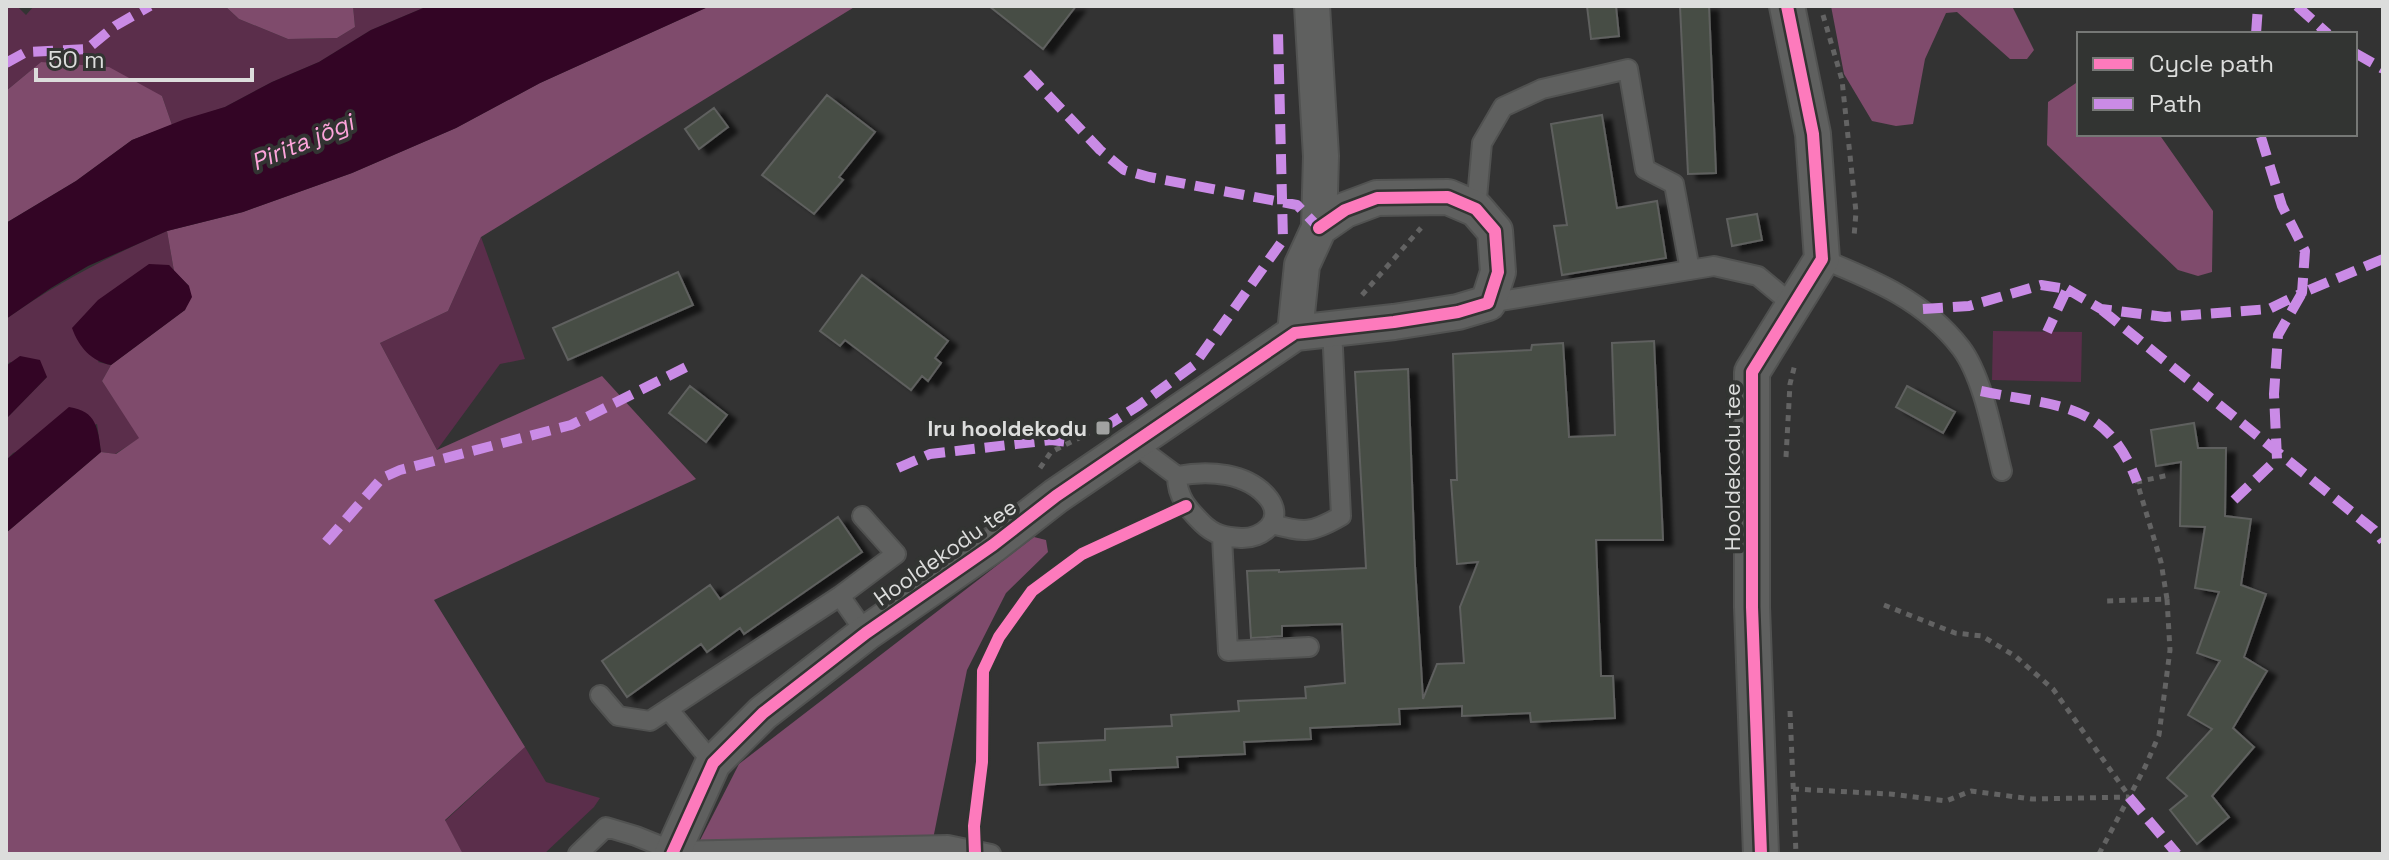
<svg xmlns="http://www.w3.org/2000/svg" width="2389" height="860" font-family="'Space Grotesk',sans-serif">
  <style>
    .green { fill: #5b2e4b }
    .forest { fill: #7f4b6c }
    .water { fill: #330525 }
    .building { fill: #474e44; stroke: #5f605f; stroke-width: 2; filter: url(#shadow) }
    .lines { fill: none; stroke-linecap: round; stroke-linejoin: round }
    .lane-casing { stroke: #515251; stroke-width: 22 }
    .street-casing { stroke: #515251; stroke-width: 38 }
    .path { stroke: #636363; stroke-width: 5; stroke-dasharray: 6 6; stroke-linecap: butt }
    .lane { stroke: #5f605f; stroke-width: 18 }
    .street { stroke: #5f605f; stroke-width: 34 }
    .quiet { stroke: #ca8be6; stroke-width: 10; stroke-dasharray: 20 10; stroke-linecap: butt }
    .cycleway-casing { stroke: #323432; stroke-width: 17 }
    .cycleway { stroke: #fd7abc; stroke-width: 12 }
    .poi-dot { fill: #a1a2a1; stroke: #323432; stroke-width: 3 }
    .labels { text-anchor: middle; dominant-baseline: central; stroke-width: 8; stroke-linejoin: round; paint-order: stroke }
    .poi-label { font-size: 22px; font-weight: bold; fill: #dcdddc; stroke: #323432; text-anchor: end }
    .street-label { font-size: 22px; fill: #dcdddc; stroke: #323432 }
    .water-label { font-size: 24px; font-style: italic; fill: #fda4db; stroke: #323432 }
  </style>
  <defs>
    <filter id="shadow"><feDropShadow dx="9" dy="5" stdDeviation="2" flood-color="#0009"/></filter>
  </defs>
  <rect width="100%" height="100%" fill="#333"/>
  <path class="green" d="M6,6h11l9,9 8,-9h191l14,13 49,20 49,-1 18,-11 -2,-21h75l-57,24 -52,32 -47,20 -47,25 -53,18 -10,-29 -121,-34 -35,29z
    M167,231l7,40 -5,-6 -71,97 13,3 -9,16 38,57 -25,16 -14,-2 -4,-28 -84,29 -7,7v-41l41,-42 -37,-15 -4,4v-47c54,-38 100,-61 161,-88z
    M481,237l44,122 -25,5 -63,86 -57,-107 68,-32z
    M1993,331l89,1 -1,50 -89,-2z
    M525,747l21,35 54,16 -6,9 -50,47h-81l-18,-33z"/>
  <path class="forest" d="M225,6h128l2,21 -18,11 -49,1 -49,-20z
    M710,6h146l-375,231 -33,74 -68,32 57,107 165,-74 94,103 -262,121 91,147 -80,73 18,34h-457v-321l95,-81 15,2 23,-16 -37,-57 9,-16 74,-55 4,-24 -15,-15 -7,-40 76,-19 109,-39 104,-45 84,-45z
    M1831,6h181l22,44 -7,9h-17l-53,-47 -11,1 -21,46 -12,65 -17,2 -24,-5 -28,-47z
    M41,62l68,5 53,29 10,29 -40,15 -56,41 -70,42v-132z
    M2079,81v53h80l54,77 -1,61 -14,4 -20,-6 -131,-125 1,-43z
    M1034,537l12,3 2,12 -42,41 -39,77 -37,184h-237l46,-90z"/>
  <path class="water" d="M428,6h282l-170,77 -84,45 -104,45 -109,39 -76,19 -79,35 -37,22 -45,31v-96l70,-42 56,-41 53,-21 40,-12 47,-25 47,-20 52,-32z
    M149,264l20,1 20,21 3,11 -7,13 -74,55c-20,-4 -32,-18 -39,-37l26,-28z
    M20,356l20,4 7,17 -41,42v-53z
    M69,407c28,4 29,22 32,45l-95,81v-73z"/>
  <path class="building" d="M989,6h87l-33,43z
    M1587,6h29l3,30 -28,3z
    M1680,6h29l7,167 -28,1z
    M827,95l48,37 -36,45 4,3 -29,34 -52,-39z
    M714,108l14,19 -29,22 -14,-20z
    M1602,115l15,93 40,-7 9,57 -104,17 -8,-49 13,-1 -16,-101z
    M1757,214l5,26 -30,6 -5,-27z
    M678,272l15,33 -125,55 -15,-32z
    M862,275l86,66 -13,17 6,5 -13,18 -6,-5 -11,14 -66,-50 -5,6 -20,-15z
    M1654,341l9,199h-67l5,136h12l2,42 -84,4 -1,-9 -68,3v-10l-63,3 1,15 -90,4 1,11 -67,3 1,12 -68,3 1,10 -68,3 1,11 -71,4 -2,-42 67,-3v-11l67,-3 -1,-11 68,-4 -1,-10 68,-3 -1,-11 40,-4 -3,-59 -60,2v10l-31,2 -4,-67 32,-1v2l87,-4 -11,-196 53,-3 7,197 8,133 14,-35 27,-1 -4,-56 18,-45 -21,2 -6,-84h6l-4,-126 78,-4 1,-5 31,-2 6,94 46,-2 -3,-92z
    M690,386l37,29 -21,27 -37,-29z
    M1907,386l48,26 -12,21 -47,-26z
    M2194,423l4,25h28l-1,68 26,3 -10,66 25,9 -22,63 23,14 -34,57 21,19 -42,49 17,21 -32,27 -27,-34 17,-14 -20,-18 45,-49 -24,-14 32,-54 -23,-8 22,-61 -24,-4 10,-61 -25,-1 1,-64 -25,4 -5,-36z
    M838,517l24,35 -118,82 -4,-6 -33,24 -6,-8 -74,53 -25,-36 108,-76 10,14z"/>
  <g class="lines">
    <g class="lane-casing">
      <path id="lane" d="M1476,209l6,-66 21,-36 39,-18 86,-20 17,100 29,15 16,86
        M1822,259c52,21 103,42 139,89 22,29 32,87 41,123
        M1488,303l226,-37 44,10 35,29
        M1133,443l44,33c0,21 11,33 25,47 12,12 23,14 39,15 21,1 44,-17 28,-39 -21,-27 -61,-29 -92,-23
        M1272,524c32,9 40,9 69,-8l-9,-188
        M1222,537l6,114 81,-4
        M840,596l26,37
        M600,695l18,21 32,5 190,-125 56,-42 -34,-38
        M668,709l45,54
        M578,854l28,-27 30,9 37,15 275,-6 43,9"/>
    </g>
    <g class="street-casing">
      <path id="street" d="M1295,333l7,-68 17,-37 2,-72 -9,-150
        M672,854l41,-91 50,-50 103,-80 127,-88 63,-49 239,-163 99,-11 64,-10 30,-9 10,-31 -3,-41 -19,-22 -28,-12 -71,1 -32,12 -26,18
        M1761,854l-9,-247v-235l70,-113 -9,-125 -26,-128"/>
    </g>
    <path class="path" d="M1823,15l19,65 14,132 -2,25
      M1362,295l59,-67
      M1786,457l4,-73 5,-20
      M1040,468l11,-16 38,-19
      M2167,599l-6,-37 -24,-80 32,-7
      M1884,605l71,28 27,3 33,20 38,33 76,107
      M1790,711l6,143
      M1793,789l97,5 56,7 25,-10 61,8 97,-2
      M2099,854l46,-87 14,-32 11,-85 -3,-51 -62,2"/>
    <use href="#lane" class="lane"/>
    <use href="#street" class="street"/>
    <path class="quiet" d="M2297,6l31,28
      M2256,34l2,-28
      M2355,53l28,16
      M6,63l20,-11 61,-3 28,-23 35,-20
      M1027,73l73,77 24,20 25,7 148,28 22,23
      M2067,289l34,20 64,8 104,-8 33,-16 3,-42 -23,-45 -22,-72
      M1923,309l46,-3 72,-21 26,4 -20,43
      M2102,310l272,220 9,11
      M1981,391c75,16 126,9 156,91
      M1103,428l35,-22 56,-41 89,-125 -5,-208
      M898,468l32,-14 121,-14 16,2
      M2234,500l43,-41 -3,-65 4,-59 24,-42 81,-34
      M326,542l56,-64 18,-8 171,-45 117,-59
      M2129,797l48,57"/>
    <g class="cycleway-casing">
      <path id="cycleway" d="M672,854l41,-91 50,-50 103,-80 127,-88 63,-49 239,-163 99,-11 64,-10 30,-9 10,-31 -3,-41 -19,-22 -28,-12 -71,1 -32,12 -26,18
        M975,854l-1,-28 8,-64 1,-91 16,-34 33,-46 50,-37 104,-48
        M1761,854l-9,-247v-235l70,-113 -9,-125 -26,-128"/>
    </g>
    <use href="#cycleway" class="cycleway"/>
  </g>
  <rect class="poi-dot" x="1095" y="420" width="16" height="16" rx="4"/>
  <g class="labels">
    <g class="poi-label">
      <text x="1087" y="428">Iru hooldekodu</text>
    </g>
    <g class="street-label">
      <text transform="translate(1732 467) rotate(-90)">Hooldekodu tee</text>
      <text transform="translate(945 552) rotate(-35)">Hooldekodu tee</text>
    </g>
    <g class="water-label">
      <text transform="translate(302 142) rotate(-23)">Pirita jõgi</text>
    </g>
  </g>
  <rect width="2389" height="860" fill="none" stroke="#dcdddc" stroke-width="16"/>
  <rect x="2077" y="32" width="280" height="104" fill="#323432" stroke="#767876" stroke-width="2"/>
  <rect x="2093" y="58" width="40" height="12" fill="#fd7abc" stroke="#767876" stroke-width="2"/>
  <text x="2149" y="72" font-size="24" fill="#dcdddc">Cycle path</text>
  <rect x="2093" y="98" width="40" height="12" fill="#ca8be6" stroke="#767876" stroke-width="2"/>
  <text x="2149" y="112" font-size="24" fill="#dcdddc">Path</text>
  <path d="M36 68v12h216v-12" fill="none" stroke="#dcdddc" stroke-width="4"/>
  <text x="48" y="68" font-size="24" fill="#dcdddc" stroke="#323432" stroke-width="6" paint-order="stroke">50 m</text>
</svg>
